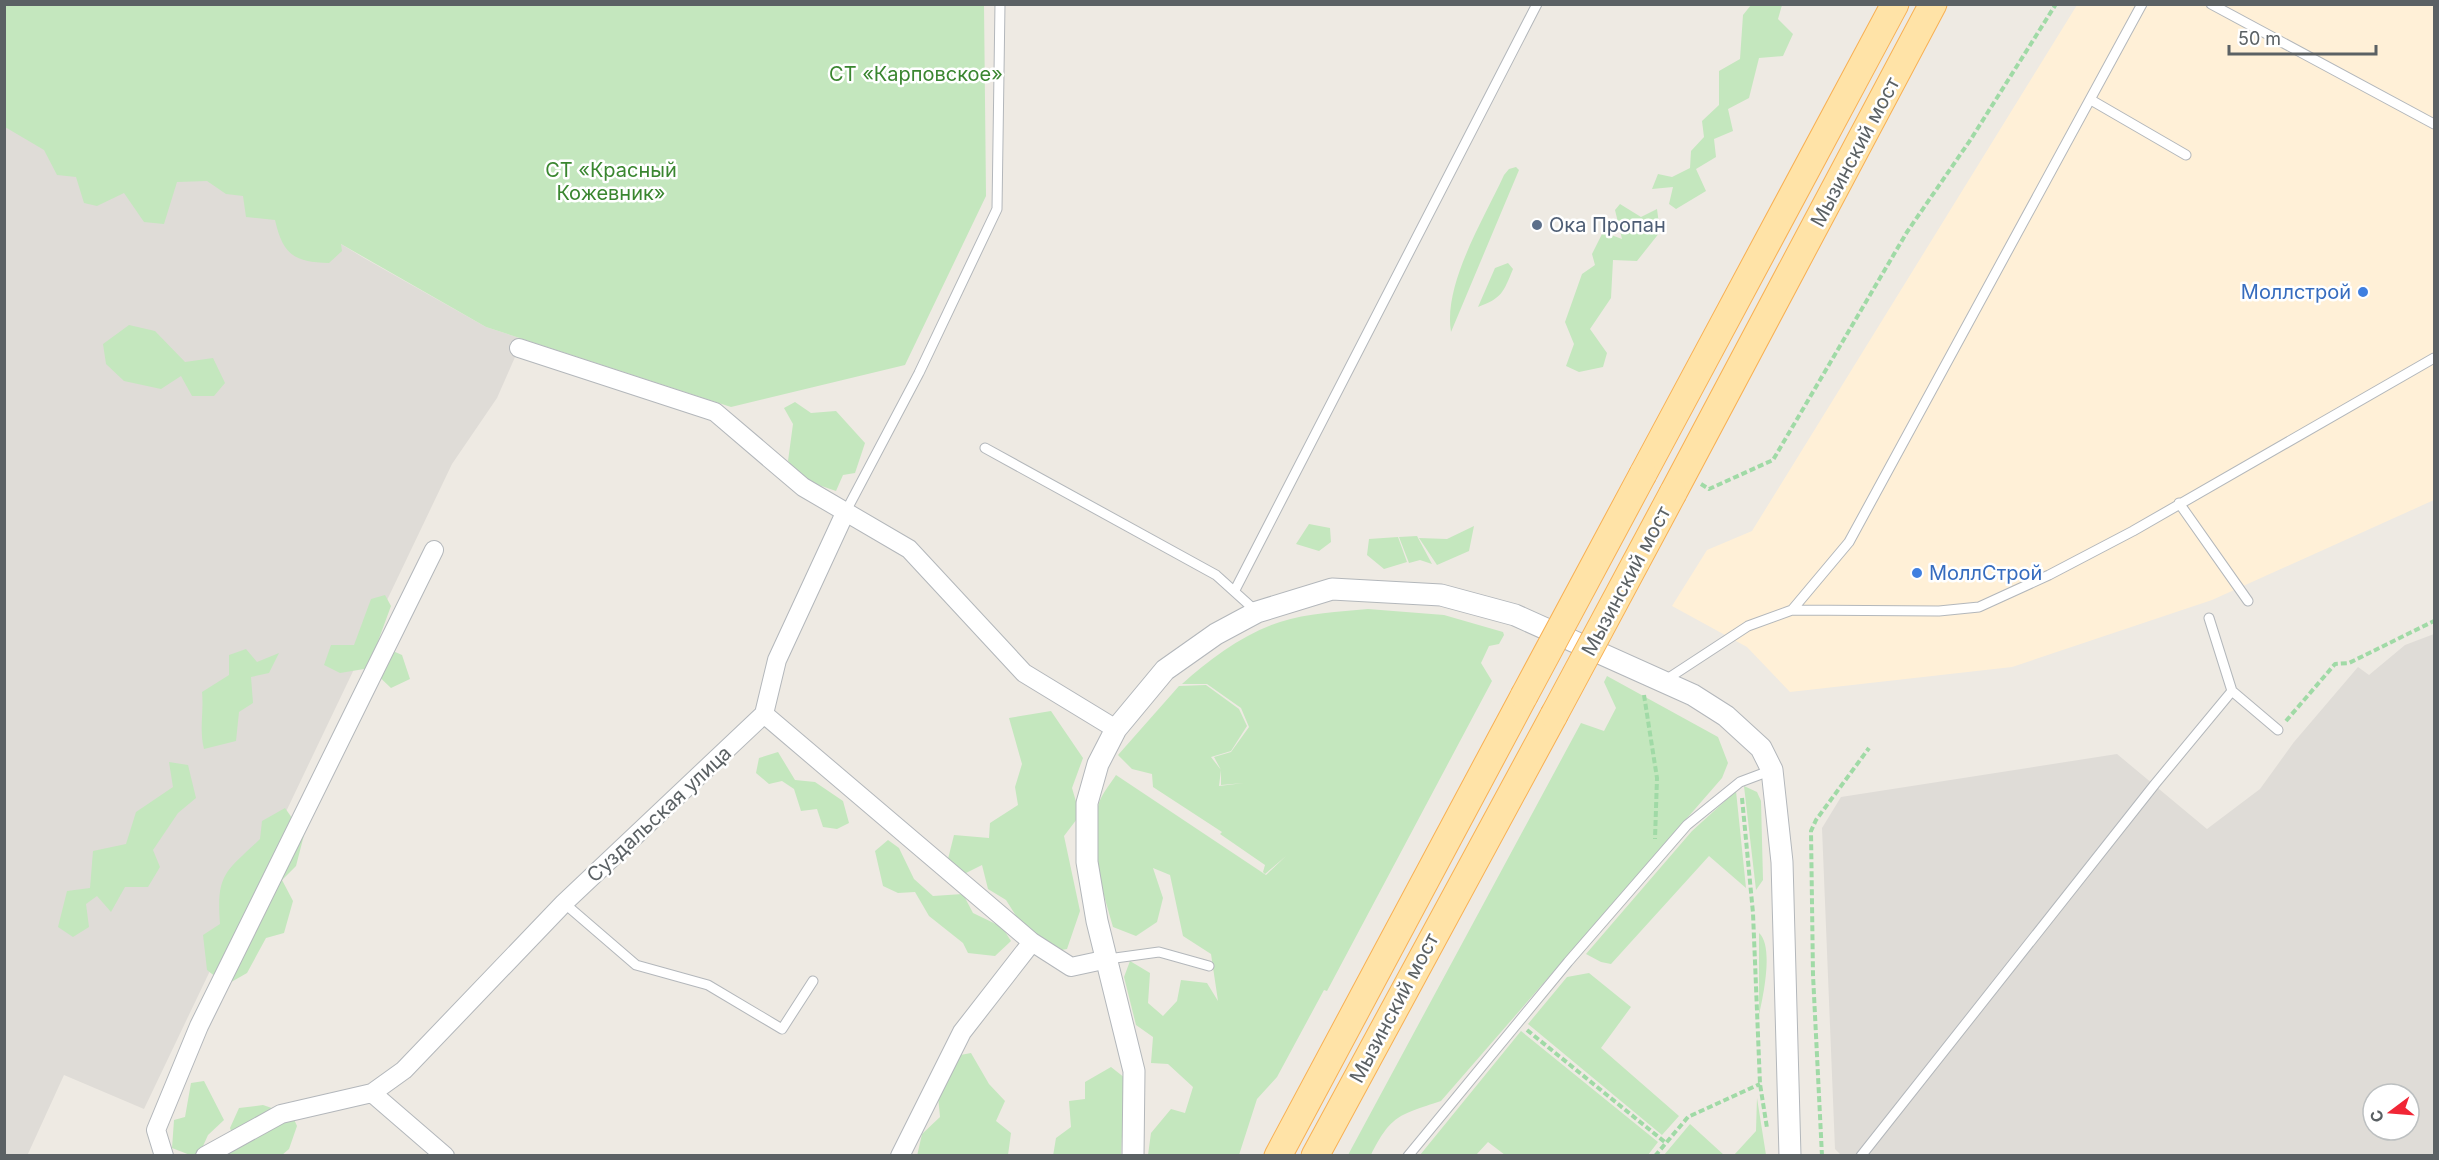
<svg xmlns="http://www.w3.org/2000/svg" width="2439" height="1160" font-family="Inter,sans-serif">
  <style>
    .commercial { fill: #fff0d7 }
    .industrial { fill: #dfdcd7; fill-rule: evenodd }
    .green { fill: #c4e7be }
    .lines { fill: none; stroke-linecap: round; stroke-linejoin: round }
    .service-casing { stroke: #b3b7bb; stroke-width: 11 }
    .minor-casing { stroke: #b3b7bb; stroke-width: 20 }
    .tertiary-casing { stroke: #b3b7bb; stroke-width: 23 }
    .primary-casing { stroke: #f8b053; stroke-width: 29 }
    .path { stroke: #a0daa6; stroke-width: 4; stroke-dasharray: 6 3; stroke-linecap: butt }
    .service { stroke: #fff; stroke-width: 9 }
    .minor { stroke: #fff; stroke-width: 18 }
    .tertiary { stroke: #fff; stroke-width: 21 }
    .primary { stroke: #ffe3a7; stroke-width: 27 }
    .primary-bridge-casing { stroke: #f8b053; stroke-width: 29; stroke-linecap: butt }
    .primary-bridge { stroke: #ffe3a7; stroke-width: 27 }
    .service-dot { fill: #5c6f8a; stroke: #fff; stroke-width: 2 }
    .shop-dot { fill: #3f7fe0; stroke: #fff; stroke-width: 2 }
    .labels { text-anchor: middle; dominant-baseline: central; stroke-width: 5; stroke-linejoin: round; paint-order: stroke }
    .park-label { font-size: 20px; fill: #3a8630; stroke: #fff }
    .street-label { font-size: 20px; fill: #5b6164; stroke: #fff }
    .service-label { font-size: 20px; fill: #4e5e75; stroke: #fff; text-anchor: start }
    .shop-label { font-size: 20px; fill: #366cbe; stroke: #fff; text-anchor: end }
  </style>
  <rect width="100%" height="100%" fill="#eeeae3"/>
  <path class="commercial" d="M2077,5h357v495l-222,100 -200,67 -222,25 -43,-45 -75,-41 35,-56 45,-19z"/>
  <path class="industrial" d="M4,40l360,218 122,69 37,12 -26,59 -45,66 -308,645 -80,-34 -37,81 -23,-1z
    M2434,634v521h-593l-6,-6 -13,-321 19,-31 276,-43 90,75 53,-40 34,-47 64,-75 11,8 36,-30zM2373,1094h36v36h-36z"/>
  <path class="green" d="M5,4l979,1 2,191 -81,169 -174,42 -245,-80 -145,-83 1,7 -13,12c-35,-1 -46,-8 -54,-43l-29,-3 -3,-21 -17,-2 -19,-13 -30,1 -13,42 -20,-2 -20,-29 -27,13 -13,-3 -8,-26 -19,-2 -13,-25 -39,-23z
    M1751,5h31l-4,14 15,15 -10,22 -24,2 -10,40 -21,11 5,22 -19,8 2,18 -20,12 10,22 -30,18 -7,-5 4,-17 -21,2 6,-15 14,3 18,-9 1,-17 13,-14 -2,-16 17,-16v-34l21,-12 3,-44z
    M1516,167l3,3 -68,162c-8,-48 33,-113 53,-157l5,-6z
    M1620,204l21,13 16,-8 3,23 -23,29 -24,-1 -2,38 -21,31 17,24 -4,14 -24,5 -13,-6 8,-22 -9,-22 17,-48 13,-9 -3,-11 11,-22 19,7 -7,-29z
    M1508,263l5,6c-10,24 -11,29 -35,38l17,-39z
    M129,325l26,6 30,31 28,-4 12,25 -11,13h-22l-11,-20 -20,13 -37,-8 -18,-17 -3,-20z
    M795,402l16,11 25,-2 29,32 -10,30 -12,2 -7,16 -32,-11 -16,-19 5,-37 -9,-16z
    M1309,524l21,4 1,14 -12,9 -23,-7z
    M1474,526l-5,25 -32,14 -18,-27 28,1z
    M1417,536l15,28 -12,-4 -11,3 -10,-26z
    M1398,537l9,25 -23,7 -17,-14 2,-16z
    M385,595l6,11 -14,38 25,11 8,24 -19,9 -21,-20 -30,5 -16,-8 7,-20h23l17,-46z
    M1368,609l76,6 59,17 1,3 -5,9 -10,2 -8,17 11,18 -165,310 -3,-1 -47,87 -20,22 -18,56h-91l3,-22 20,-24 14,4 8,-26 -25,-23 -17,-1 2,-26 -17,-12 -12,-48 6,-16 20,12 -2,30 15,13 14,-15 4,-21 26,3 11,18 -7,-47 -28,-18 -13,-61 -17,-7 10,30 -6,24 -21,14 -23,-9c-10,-37 -28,-85 -14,-124 3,-9 11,-19 17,-28l150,100 20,-19 -21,18 -2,-2 2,-7 -45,-31 2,-2 -69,-45 -1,-13 -20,-5 -14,-14 61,-69 27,-1 33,24 8,17 -16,25 -20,6 10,13 -2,16 25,-3 -23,2v-15l-7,-13 17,-5 18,-25 -8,-19 -34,-24h-25c28,-25 61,-50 98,-62 28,-9 58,-10 88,-13z
    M246,649l11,13 22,-9 -10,20 -18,4 2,26 -14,9 -3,29 -32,8c-5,-20 0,-37 -2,-57l27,-17v-20z
    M1607,676l111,61 10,26 -6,15 -281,323c-42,14 -50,14 -70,54h-23l233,-432 23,8 12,-23 -12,-26z
    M1051,711l32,47 -11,30 8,27 -16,21 16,75 -13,38 -27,5 -34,-54 -18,-11 -6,-24 -22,11 -13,-13 7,-28 35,3 1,-15 28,-18 -3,-18 7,-23 -13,-46z
    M778,752l17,28 20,2 28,19 6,22 -12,6 -14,-2 -6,-18 -16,2 -7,-22 -12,-8 -13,3 -13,-11 3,-15z
    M169,762l19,3 8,33 -18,15 -25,37 7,17 -12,20h-23l-14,25 -14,-16 -11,8 3,23 -16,10 -15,-10 9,-36 23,-3 3,-37 33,-7 10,-32 37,-25z
    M1744,786l13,6 4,9 2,79 -7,10z
    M1736,791l10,97 -37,-32 -98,108 -10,-2 -15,-8 106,-123z
    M285,808l19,27 -8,31 -14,14 11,21 -9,32 -18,5 -19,35 -21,12 -19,-15 -4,-35 17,-11c-4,-51 6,-52 40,-85l2,-18z
    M888,840l11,8 15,31 19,17 30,-2 10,19 29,14 9,14 -16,15 -27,-3 -5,-10 -34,-27 -14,-24 -17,1 -15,-7 -8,-35z
    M1759,933c15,13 4,64 0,82z
    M1589,973l42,34 -30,41 78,68 -17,19 -134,-111 39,-47z
    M1521,1031l137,111 -10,13h-143l-17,-13 -12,13h-56z
    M971,1053l18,31 16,17 -9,20 15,12 -3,22 -91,1 5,-22 18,-17 -3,-32 18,-29z
    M1111,1067l14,11 -4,77 -68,1 3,-18 15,-11 -2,-26 16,-2v-17z
    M204,1081l20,39 -16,15 -9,20h-9l-18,-7 2,-28 11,-3 6,-34z
    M1757,1098l9,57h-32l22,-24z
    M263,1105l29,10 5,11 -8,23 -7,6 -60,1 14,-11 -6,-17 9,-20z
    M1690,1124l34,31h-60z"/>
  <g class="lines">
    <g class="service-casing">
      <path id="service" d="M2211,4l223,120
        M2091,100l95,55
        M985,448l231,127 41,37
        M2179,503l69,98
        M845,513l74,-140 78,-164 3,-205
        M1235,590l302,-586
        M1792,610l147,1 40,-4 70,-32 84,-44 301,-173
        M2209,618l23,73 46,39
        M1664,681l84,-55 44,-16 57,-68 293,-538
        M564,903l72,62 72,20 74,44 31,-48
        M1108,959l51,-7 50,14
        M1408,1156l160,-194 119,-137 53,-43 32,-12
        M1861,1156l294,-372 77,-93"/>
    </g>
    <g class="minor-casing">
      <path id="minor" d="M519,348l196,64 88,75 106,62 115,124 92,56
        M764,714l268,228 39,25 37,-8
        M764,714l13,-54 68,-147
        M372,1093l73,63
        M164,1156l-8,-26 43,-104 235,-476
        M205,1156l76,-42 91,-21 32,-23 160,-167 200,-189
        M900,1156l62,-124 70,-90"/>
    </g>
    <g class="tertiary-casing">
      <path id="tertiary" d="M1133,1156l1,-85 -37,-150 -10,-59v-59l11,-39 18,-35 49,-59 51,-36 41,-22 75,-23 109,6 74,20 178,80 33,21 35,32 11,22 10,92 8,294"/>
    </g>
    <g class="primary-casing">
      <path id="primary" d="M1643,474l252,-470
        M1673,493l260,-489
        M1278,1156l246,-460
        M1315,1156l239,-441"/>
    </g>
    <path class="path" d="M1701,484l8,5 64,-29 134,-228 64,-93 85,-135
      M1644,695l13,83 -2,61
      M2286,721l49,-57 14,-1 85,-42
      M1742,798l11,115 7,171 7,44
      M1527,1030l139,113
      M1655,1156l33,-39 72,-33
      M1822,1156l-9,-181 -2,-144 5,-11 53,-72"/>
    <use href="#service" class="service"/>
    <use href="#minor" class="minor"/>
    <use href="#tertiary" class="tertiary"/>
    <use href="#primary" class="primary"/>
    <g class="primary-bridge-casing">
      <path id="primary-bridge" d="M1524,696l119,-222
        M1554,715l119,-222"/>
    </g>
    <use href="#primary-bridge" class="primary-bridge"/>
  </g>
  <circle class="service-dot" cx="1537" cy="225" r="6"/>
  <g class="shop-dot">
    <circle cx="2363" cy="292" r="6"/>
    <circle cx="1917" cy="573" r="6"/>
  </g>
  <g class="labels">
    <g class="park-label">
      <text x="916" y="74">СТ «Карповское»</text>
      <text x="611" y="170">СТ «Красный<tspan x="611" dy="23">Кожевник»</tspan></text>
    </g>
    <g class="street-label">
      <text transform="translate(1855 152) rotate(-62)">Мызинский мост</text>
      <text transform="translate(1626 581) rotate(-62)">Мызинский мост</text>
      <text transform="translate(659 814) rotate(-43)">Суздальская улица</text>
      <text transform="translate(1394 1008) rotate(-62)">Мызинский мост</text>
    </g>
    <g class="service-label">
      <text x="1549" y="225">Ока Пропан</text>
    </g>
    <g class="shop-label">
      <text x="2351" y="292">Моллcтрой</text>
      <text x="1929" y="573" text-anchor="start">МоллСтрой</text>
    </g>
  </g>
  <rect width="2439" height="1160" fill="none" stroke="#5b6164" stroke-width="12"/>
  <g transform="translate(2391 1112) rotate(254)"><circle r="28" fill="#ffffff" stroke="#bdc0c1" stroke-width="1.5"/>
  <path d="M0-4.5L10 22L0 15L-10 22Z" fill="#f12636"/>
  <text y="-9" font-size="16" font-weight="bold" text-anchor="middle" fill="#5b6164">С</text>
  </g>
  <path d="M2229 45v9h147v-9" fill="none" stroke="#5b6164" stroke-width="3"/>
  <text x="2238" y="45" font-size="18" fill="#5b6164" stroke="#ffffff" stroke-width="4.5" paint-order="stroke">50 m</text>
</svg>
